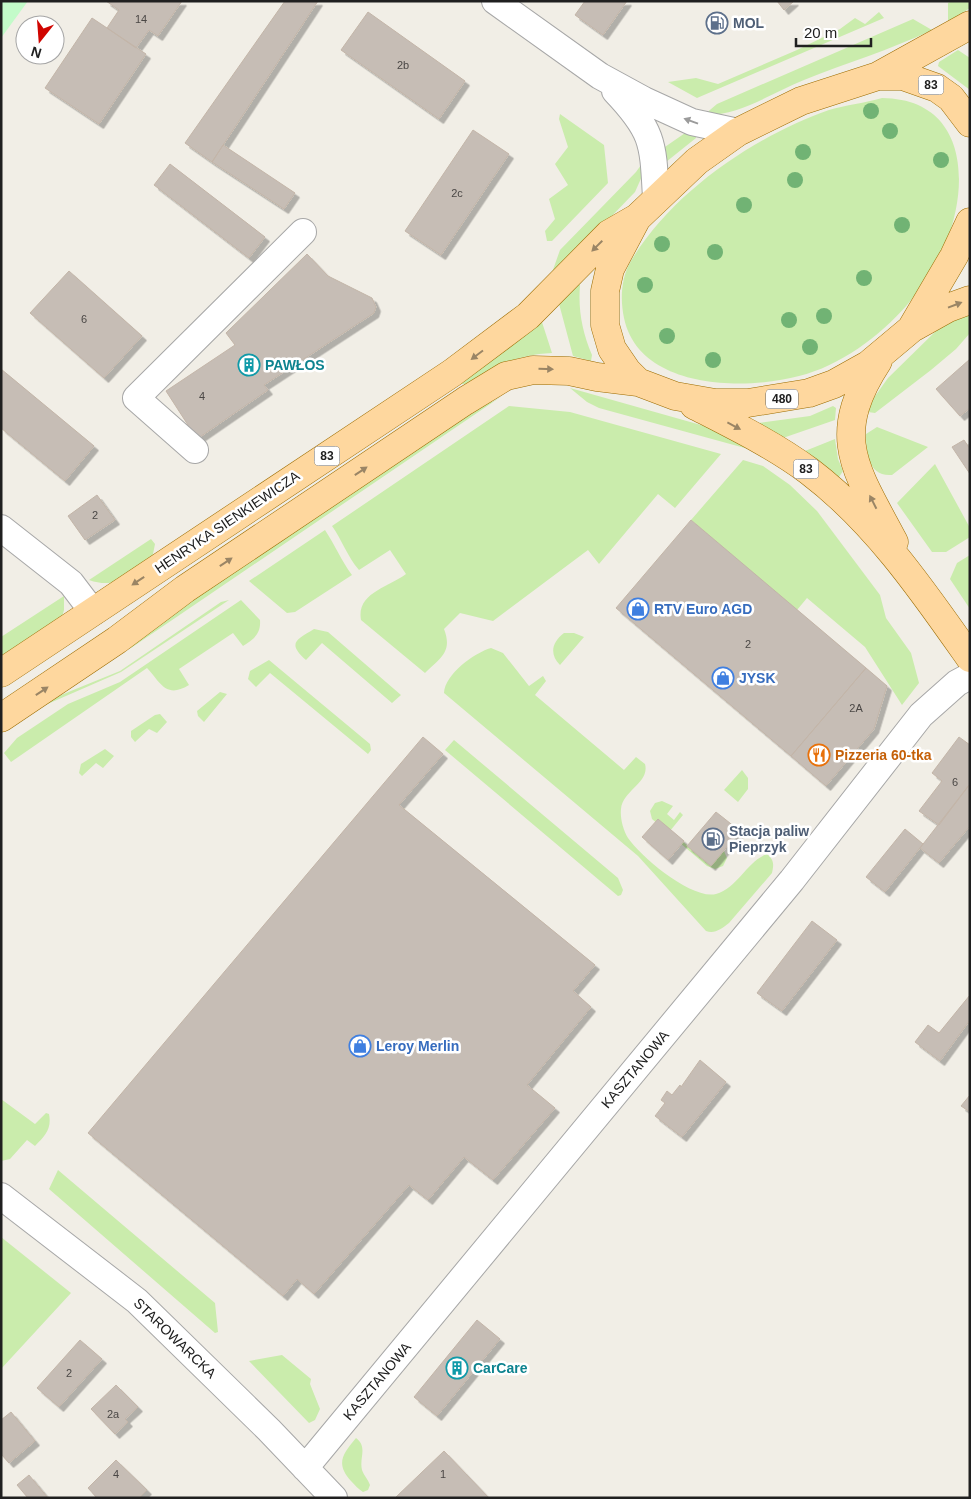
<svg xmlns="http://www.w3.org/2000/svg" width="971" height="1499" font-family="Arial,sans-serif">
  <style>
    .grass { fill: #caecac }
    .park { fill: #c3fbc9 }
    .building { fill: #c6bdb5; stroke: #c3b5a8; filter: url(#shadow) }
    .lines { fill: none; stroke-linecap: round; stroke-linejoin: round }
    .minor-casing { stroke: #a7a7a7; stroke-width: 28 }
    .major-casing { stroke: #9c6c00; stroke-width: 29 }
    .minor { stroke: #fff; stroke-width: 26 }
    .major { stroke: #fed79e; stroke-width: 28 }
    .tree { fill: #71b374 }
    .oneway { fill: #9b9b9b }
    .oneway2 { fill: #9a8565 }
    .labels { text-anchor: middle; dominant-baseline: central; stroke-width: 5; stroke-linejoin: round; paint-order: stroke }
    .number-label { font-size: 11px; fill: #4a4745 }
    .shield { fill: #fff; stroke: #636363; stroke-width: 1 }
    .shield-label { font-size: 12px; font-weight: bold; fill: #202020 }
    .service-label { font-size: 14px; font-weight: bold; fill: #4e5e75; stroke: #fff; text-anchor: start }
    .culture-label { font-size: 14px; font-weight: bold; fill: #0d838f; stroke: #fff; text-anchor: start }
    .street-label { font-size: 14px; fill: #202020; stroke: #fff }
    .shop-label { font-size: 14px; font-weight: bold; fill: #366cbe; stroke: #fff; text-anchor: start }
    .food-label { font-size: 14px; font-weight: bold; fill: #c56008; stroke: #fff; text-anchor: start }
  </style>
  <defs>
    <filter id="shadow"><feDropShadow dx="4.5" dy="4.5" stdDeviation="0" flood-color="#0004"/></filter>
  </defs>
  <rect width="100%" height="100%" fill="#f1eee6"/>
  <path class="grass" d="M952,1h18v7l-22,14v-19z
    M879,12l5,6 -187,80 -29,-16 28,-4 22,6 79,-34 43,-21 15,-11 10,6z
    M913,19l19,11c-42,20 -86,33 -128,50 -33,13 -64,36 -100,35l13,-11z
    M958,50l12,8v32l-32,-24 1,-4z
    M882,98c83,1 89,82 64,145 -9,21 -24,44 -39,62 -27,31 -67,61 -108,71 -56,15 -160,13 -175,-58 -4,-19 -3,-40 7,-57 41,-69 124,-125 198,-151 17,-5 36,-7 53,-12z
    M560,114l44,31 4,38 -56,58h-5l-2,-10 10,-12 -6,-20 19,-14 -13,-21 13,-17 -9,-28z
    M688,131l8,4v3l-30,24 -4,-13z
    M646,158l-3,16 -8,18 -86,89 11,-31 76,-78z
    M575,282l5,3c-2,25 2,46 12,70l-1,6 -18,-5 -15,-56z
    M970,310v23l-14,16 -25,21 -56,43 -7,-1 5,-13 15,-21 52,-51z
    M540,316l12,37c-38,2 -54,13 -87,31h-4l-2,-3z
    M570,388l145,41 48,24 -164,-45 -12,-6z
    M502,396l-371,252 -22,8 381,-257 2,3z
    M509,406l61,6 151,42 -46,54 -17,-14 -59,70 -11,-14 -95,71 -33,-8 -16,16c9,23 -4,29 -19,44l-64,-53c-5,-27 28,-33 45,-46l-16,-24 -31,20c-12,-14 -17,-30 -27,-44z
    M833,406l3,2 -1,12 -55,19 -21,-10v-6l51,-7z
    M877,427l51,20 -36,28c-24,2 -26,-23 -26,-41z
    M835,439l3,20 5,12 -6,9 -37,-27z
    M743,460l20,6 27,19 27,26 63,84 6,23 25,35 8,30 -17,22 -37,-58 -58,-49 -10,12 -106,-90z
    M935,464l35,64v9l-24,15h-14l-35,-49z
    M325,530c10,15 16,30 27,45l-57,37 -8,1 -38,-32z
    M151,539l4,5 -3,15c-22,15 -35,31 -63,21z
    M970,555v54l-20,-30 7,-16z
    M64,596v14l-3,11 -60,43v-27z
    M229,600l-108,72 -78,34h-9l86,-35 101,-69z
    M241,600l19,20c1,14 -6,19 -17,26l-10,-13 -54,36 10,16c-23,14 -28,-2 -42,-17l-136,94 -7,-9 13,-15 51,-34 52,-22z
    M314,629l14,3 73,63 -9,8 -70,-60 -16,17c-19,-17 -10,-20 8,-31z
    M564,633h10l10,4 -24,28c-11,-11 -8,-23 4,-32z
    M491,648l12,5 26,33 14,-10 3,5 -11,14 89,75 12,-13 9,7c5,19 -22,26 -24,45 -1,9 2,21 7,29 13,19 64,62 88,56 22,-6 30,-32 51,-40 7,6 7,10 5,19l-43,50c-8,6 -14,11 -23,8l-68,-75 -194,-163c1,-19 30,-40 47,-45z
    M269,660l101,84 1,6 -3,4 -98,-81 -14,14 -8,-8 2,-8z
    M220,692l7,2 -23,28 -6,-6 -1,-5z
    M160,714l7,8 -10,11 -8,-4 -14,13 -4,-5v-6l24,-16z
    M454,740l164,138 5,12 -2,5 -3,1 -173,-146z
    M105,749l9,7 -11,12 -7,-5 -14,13 -3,-3 2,-9z
    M742,770l6,8v11l-10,13 -14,-12z
    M662,801l11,5 -6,8 7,6 6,-8 3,3 -13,16 41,34 13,-14 3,7 -4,8 -8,3 -8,-3 -55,-47 -2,-8 5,-8z
    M1,1099l34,25 11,-11 3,1c3,15 -4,22 -14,32l-8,-6 -17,19 -9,2z
    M58,1170l157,133 3,29 -3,1 -166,-144z
    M1,1237l70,56 -70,76z
    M282,1355l29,24 -1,5 10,25 -5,11 -6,3 -60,-62z
    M356,1438c12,9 3,20 6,32 2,6 6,9 8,15l-2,5 -5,2c-5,-3 -8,-7 -12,-11 -16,-18 -8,-27 5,-43z"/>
  <path class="park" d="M1,1h27l-27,37z"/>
  <path class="building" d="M106,1h76l-24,35 -9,-6 -13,18 -29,-20 12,-18z
    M285,1h33l-106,161 -27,-19z
    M585,1h42l-24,34 -28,-20z
    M777,1h17l-10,9z
    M368,12l97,69 -26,38 -98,-69z
    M92,18l54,36 -47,70 -54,-36z
    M473,130l36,24 -68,101 -36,-24z
    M223,145l72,48 -11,16 -72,-47z
    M170,164l95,73 -16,21 -95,-73z
    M307,254l21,22 44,22 4,9 -2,6 -110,72 4,5 -71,49 -31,-48 69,-46 -9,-12z
    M69,271l73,65 -38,42 -74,-65z
    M970,359v49l-10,8 -24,-27z
    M1,369l93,77 -29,35 -64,-53z
    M964,440l6,9v25l-18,-27z
    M97,495l18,25 -30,20 -17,-24z
    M691,520l175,148 -75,88 -175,-148z
    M866,668l21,18 -13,43 -48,57 -35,-30z
    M423,737l20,17 -44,51 196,160 -22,26 18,16 -64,78 28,23 -62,72 -29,-23 -36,43 -19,-15 -95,109 -17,-15 -14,17 -195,-163z
    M959,737l11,8v39l-31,41 -20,-14 23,-30 -10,-8z
    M969,785l1,41 -31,37 -19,-15z
    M716,812l24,19 -29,35 -24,-20z
    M658,819l26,22 -16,19 -26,-23z
    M905,829l18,15 -38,48 -19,-15z
    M812,921l25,19 -55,71 -25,-18z
    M970,995v25l-30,41 -25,-19 13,-17 11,8z
    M700,1060l26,22 -44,55 -27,-21 10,-13 -4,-3 6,-9 5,4 8,-10 1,2z
    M970,1095v17l-9,-6z
    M477,1320l23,19 -63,77 -23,-19z
    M80,1340l22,19 -43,48 -22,-19z
    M116,1385l22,22 -13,12 3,3 -13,12 -24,-25z
    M11,1412l24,29 -26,22 -8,-9v-34z
    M444,1451l45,47h-92l-1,-1z
    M116,1460l31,30 -8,8h-42l-9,-10z
    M29,1475l19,23h-20l-11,-13z"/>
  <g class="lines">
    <g class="minor-casing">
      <path id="minor" d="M495,1l105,75 44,24 48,22 46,10
        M615,91c39,41 38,52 41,107
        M195,450l-59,-52 167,-166
        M1,528l70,55 22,29
        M1,1196l136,105 132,129 65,68
        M305,1468l487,-588 129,-165 36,-32 13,-7"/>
    </g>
    <g class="major-casing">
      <path id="major" d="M878,76l92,-51
        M970,123l-19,-25 -14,-10 -34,-12h-25l-77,25 -63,31 -41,29 -60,57 -27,51 -5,22v34l7,24 15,22 11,11 37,14 40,7h33l61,-10 25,-9 34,-19 43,-36 43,-73 16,-34
        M914,327l34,-19 22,-8
        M878,361c-50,76 -22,109 16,181
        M694,405c39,20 80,40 115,66 66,50 114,120 161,187
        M1,673l451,-300 76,-57 81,-82 26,-15
        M1,718l116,-78 68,-51 280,-188 41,-25 27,-6 36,1 28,6 41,5"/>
    </g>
    <use href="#minor" class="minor"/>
    <use href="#major" class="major"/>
  </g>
  <g class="tree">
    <circle cx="871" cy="111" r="8"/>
    <circle cx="890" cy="131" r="8"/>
    <circle cx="803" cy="152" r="8"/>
    <circle cx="941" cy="160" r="8"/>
    <circle cx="795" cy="180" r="8"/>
    <circle cx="744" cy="205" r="8"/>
    <circle cx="902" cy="225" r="8"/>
    <circle cx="662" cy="244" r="8"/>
    <circle cx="715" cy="252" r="8"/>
    <circle cx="864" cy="278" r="8"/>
    <circle cx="645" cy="285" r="8"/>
    <circle cx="824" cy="316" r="8"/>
    <circle cx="789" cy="320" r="8"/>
    <circle cx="667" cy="336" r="8"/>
    <circle cx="810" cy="347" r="8"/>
    <circle cx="713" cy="360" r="8"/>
  </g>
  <defs><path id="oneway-solid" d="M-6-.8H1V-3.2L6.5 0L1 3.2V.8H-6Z" transform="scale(1.25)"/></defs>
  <use class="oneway" href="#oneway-solid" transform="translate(691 121) rotate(-160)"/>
  <g class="oneway2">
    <use href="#oneway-solid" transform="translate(597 246) rotate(135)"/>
    <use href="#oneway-solid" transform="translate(955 305) rotate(-21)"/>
    <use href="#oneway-solid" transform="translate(477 355) rotate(143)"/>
    <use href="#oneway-solid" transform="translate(546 369) rotate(1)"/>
    <use href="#oneway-solid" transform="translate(734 426) rotate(28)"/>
    <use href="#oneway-solid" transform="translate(361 471) rotate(-34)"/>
    <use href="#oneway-solid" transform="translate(873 502) rotate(-117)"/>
    <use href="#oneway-solid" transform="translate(226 562) rotate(-34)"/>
    <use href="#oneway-solid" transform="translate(138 581) rotate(146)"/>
    <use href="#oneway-solid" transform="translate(42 691) rotate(-34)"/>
  </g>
  <defs>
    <g id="fuel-ring" transform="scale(1.125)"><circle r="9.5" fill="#fff" stroke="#5c6f8a" stroke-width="1.5"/><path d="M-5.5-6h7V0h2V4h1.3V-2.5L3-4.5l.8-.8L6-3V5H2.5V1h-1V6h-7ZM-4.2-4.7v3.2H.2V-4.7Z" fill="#5c6f8a"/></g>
    <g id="building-ring" transform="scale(1.125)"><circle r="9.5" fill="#fff" stroke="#0f9aa8" stroke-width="1.5"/><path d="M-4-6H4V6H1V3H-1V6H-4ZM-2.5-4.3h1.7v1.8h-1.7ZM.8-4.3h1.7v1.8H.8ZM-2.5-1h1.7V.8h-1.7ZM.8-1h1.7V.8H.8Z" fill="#0f9aa8"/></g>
    <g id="shop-ring" transform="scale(1.125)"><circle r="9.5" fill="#fff" stroke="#3f7fe0" stroke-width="1.5"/><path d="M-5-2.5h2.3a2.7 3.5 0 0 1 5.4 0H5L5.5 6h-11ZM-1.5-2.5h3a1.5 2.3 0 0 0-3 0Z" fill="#3f7fe0"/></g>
    <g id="restaurant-ring" transform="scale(1.125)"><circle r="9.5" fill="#fff" stroke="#e8710a" stroke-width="1.5"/><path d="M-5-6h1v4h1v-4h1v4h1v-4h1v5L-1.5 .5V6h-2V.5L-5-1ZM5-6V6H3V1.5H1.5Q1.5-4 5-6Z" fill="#e8710a"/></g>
  </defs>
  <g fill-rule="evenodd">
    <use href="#fuel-ring" x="717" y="23"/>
    <use href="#building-ring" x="249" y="365"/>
    <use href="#shop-ring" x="638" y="609"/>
    <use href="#shop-ring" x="723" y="678"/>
    <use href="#restaurant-ring" x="819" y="755"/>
    <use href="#fuel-ring" x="713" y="839"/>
    <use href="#shop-ring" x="360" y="1046"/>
    <use href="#building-ring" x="457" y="1368"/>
  </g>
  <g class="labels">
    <g class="number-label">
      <text x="141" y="19">14</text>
      <text x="403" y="65">2b</text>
      <text x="457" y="193">2c</text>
      <text x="84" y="319">6</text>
      <text x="202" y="396">4</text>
      <text x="95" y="515">2</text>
      <text x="748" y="644">2</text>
      <text x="856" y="708">2A</text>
      <text x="955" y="782">6</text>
      <text x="69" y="1373">2</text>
      <text x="113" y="1414">2a</text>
      <text x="116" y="1474">4</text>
      <text x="443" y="1474">1</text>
    </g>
    <g class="shield">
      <rect x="918.5" y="75.5" width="25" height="19" rx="4"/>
      <rect x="766" y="389.5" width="32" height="19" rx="4"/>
      <rect x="314.5" y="446.5" width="25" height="19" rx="4"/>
      <rect x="793.5" y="459.5" width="25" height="19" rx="4"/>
    </g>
    <g class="shield-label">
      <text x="931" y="85">83</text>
      <text x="782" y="399">480</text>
      <text x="327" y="456">83</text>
      <text x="806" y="469">83</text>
    </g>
    <g class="service-label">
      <text x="733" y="23">MOL</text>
      <text x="729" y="831">Stacja paliw<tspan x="729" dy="16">Pieprzyk</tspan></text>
    </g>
    <g class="culture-label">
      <text x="265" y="365">PAWŁOS</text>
      <text x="473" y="1368">CarCare</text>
    </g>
    <g class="street-label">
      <text transform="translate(227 522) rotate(-34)">HENRYKA SIENKIEWICZA</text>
      <text transform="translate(635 1069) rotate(-50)">KASZTANOWA</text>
      <text transform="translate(175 1338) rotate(44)">STAROWARCKA</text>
      <text transform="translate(377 1381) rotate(-50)">KASZTANOWA</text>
    </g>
    <g class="shop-label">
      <text x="654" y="609">RTV Euro AGD</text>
      <text x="739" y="678">JYSK</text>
      <text x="376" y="1046">Leroy Merlin</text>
    </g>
    <g class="food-label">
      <text x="835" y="755">Pizzeria 60-tka</text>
    </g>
  </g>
  <rect width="971" height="1499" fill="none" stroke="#202020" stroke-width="5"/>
  <g transform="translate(40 40) rotate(197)"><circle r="24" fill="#ffffff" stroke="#a6a6a6"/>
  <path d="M0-4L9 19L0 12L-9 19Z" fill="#d00500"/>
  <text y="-8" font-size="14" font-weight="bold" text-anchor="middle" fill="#202020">N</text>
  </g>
  <path d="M796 38v8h75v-8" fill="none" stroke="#202020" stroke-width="2.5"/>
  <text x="804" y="38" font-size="15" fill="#202020" stroke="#ffffff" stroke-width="4" paint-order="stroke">20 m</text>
</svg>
